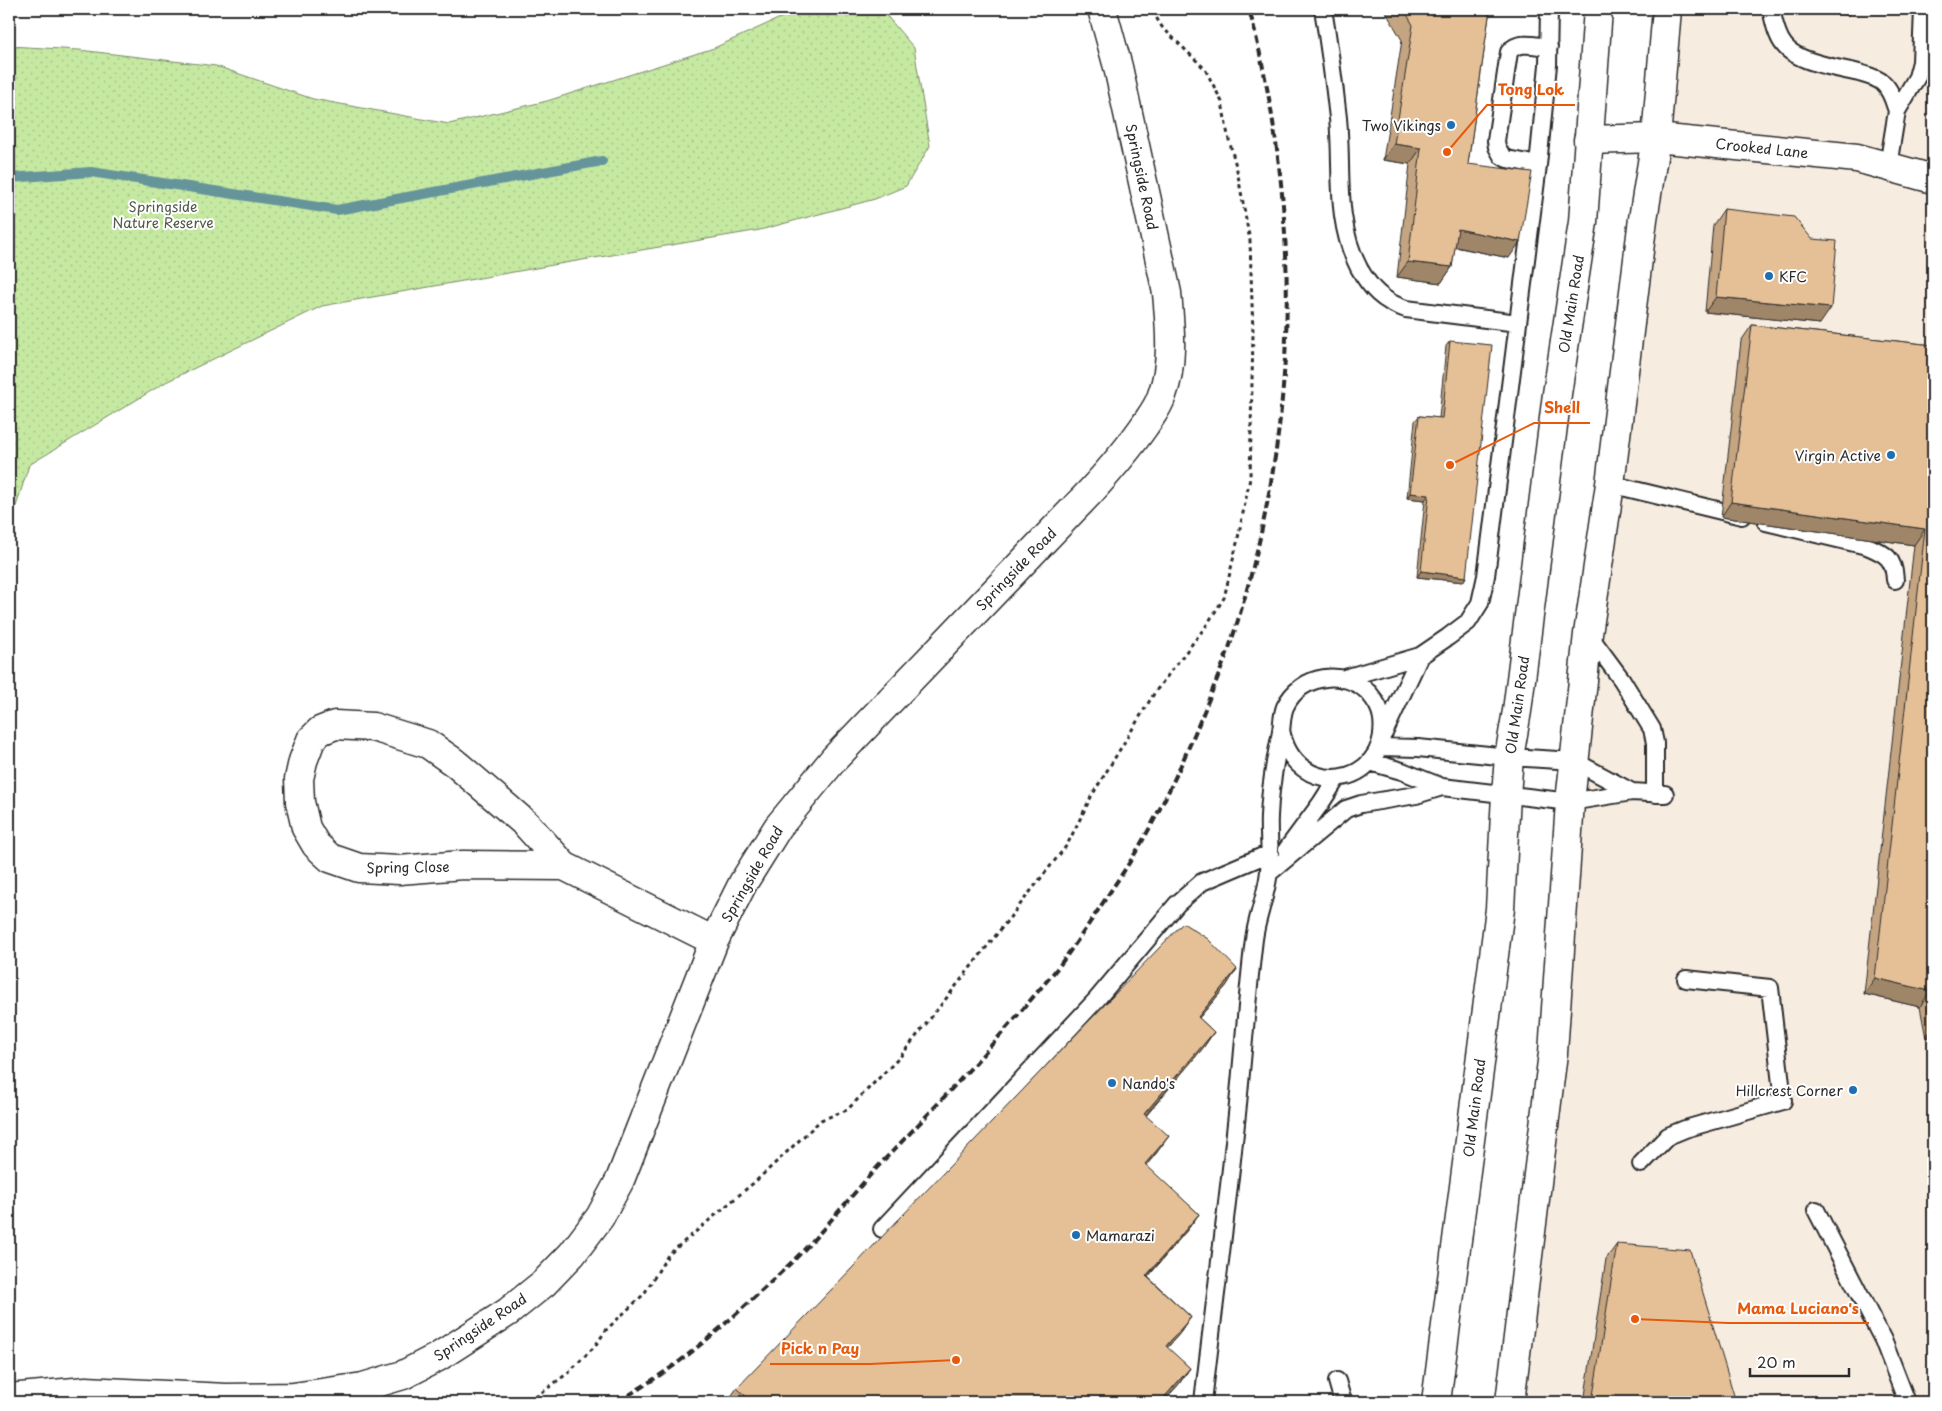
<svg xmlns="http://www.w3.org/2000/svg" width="1942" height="1411" font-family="'Playpen Sans',sans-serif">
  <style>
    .built { fill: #f7ece0 }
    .park { fill: url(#park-dots); stroke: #788a66 }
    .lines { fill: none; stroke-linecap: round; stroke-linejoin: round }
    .stream { stroke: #65959b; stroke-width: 10 }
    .service-casing { stroke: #2b2b2b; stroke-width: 20 }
    .minor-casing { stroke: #2b2b2b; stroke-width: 31 }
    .secondary-casing { stroke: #2b2b2b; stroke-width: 31 }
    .path { stroke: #2b2b2b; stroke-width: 3; stroke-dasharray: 4 4; stroke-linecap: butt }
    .service { stroke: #fff; stroke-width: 16 }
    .minor { stroke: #fff; stroke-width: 28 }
    .secondary { stroke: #fff; stroke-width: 28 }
    .rail { stroke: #2b2b2b; stroke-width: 4; stroke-dasharray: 8 4; stroke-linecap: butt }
    .wall { fill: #c5a581; stroke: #2b2b2b }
    .shaded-wall { fill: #a08669; stroke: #2b2b2b }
    .building { fill: #e5c096; stroke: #2b2b2b }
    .poi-dot { fill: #1f6fb2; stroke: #fff; stroke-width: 2 }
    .labels { text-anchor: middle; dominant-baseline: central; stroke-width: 4; stroke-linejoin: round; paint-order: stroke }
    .poi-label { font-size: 14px; fill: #2b2b2b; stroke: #fff; text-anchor: end }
    .street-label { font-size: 14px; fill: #2b2b2b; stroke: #fff }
    .park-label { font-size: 14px; fill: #525a49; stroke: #fff }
    .leader { fill: none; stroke: #e8590c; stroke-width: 2 }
    .callout-dot { fill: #e8590c; stroke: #fff; stroke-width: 2 }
    .callout-label { font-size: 15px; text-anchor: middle; font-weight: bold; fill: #e8590c; stroke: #fff; stroke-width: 4; stroke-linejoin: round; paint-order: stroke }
  </style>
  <defs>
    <pattern id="park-dots" width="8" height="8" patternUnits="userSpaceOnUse" patternTransform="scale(1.25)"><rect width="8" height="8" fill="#c6e9a2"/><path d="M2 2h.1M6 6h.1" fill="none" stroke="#aac88c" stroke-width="1.8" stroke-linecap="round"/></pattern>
  </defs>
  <rect width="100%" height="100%" fill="#fff"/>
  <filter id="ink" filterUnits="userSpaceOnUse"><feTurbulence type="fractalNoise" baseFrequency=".02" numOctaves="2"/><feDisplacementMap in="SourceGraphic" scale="10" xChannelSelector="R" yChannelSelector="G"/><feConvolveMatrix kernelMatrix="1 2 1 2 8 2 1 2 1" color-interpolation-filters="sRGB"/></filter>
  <g filter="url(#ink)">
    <path class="built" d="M1667,9h266v1393h-405l-5,-94z"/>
    <path class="park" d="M800,9h81l33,39 16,98 -24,40 -31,13 -115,31 -207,35 -231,41 -156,76 -137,83 -20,64v-483l70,4 137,16 97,33 136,25 98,-23 167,-53z"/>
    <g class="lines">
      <path class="stream" d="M9,178l82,-6 246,38 265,-49"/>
      <g class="service-casing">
        <path id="service" d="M1323,9c6,36 11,73 15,109 5,52 -4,102 21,150 11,20 24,34 47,41l112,14
          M1771,9c3,12 5,26 13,36 12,17 54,23 75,28 7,2 19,5 24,10 8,7 11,19 14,28
          M1538,165l-31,-6 -5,-3 -5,-9 -1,-6 13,-89c9,-12 27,-6 40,-5
          M1888,166l9,-55 20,-34 4,-15 2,-53
          M1610,484l132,32
          M1766,522l101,24c19,8 27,12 28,34
          M1588,634l34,46 30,49 3,14v51
          M1345,678l75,-22 28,-19 20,-15 12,-19 6,-27 52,-411 10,-100 1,-56
          M1384,733l36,-77
          M1380,747l38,1 91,9 65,4 58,31
          M1370,762l32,9 40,16
          M1287,849l34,-46 16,-25
          M1269,873l77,-64 15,-5 55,-9 26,-8 128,15 62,-10 33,2
          M1641,1164l27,-28 17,-7 98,-28 -13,-113 -84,-9
          M1816,1210l67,130 24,62
          M882,1229l215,-230 80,-95 25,-22 68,-29
          M1337,1381l6,21
          M1203,1402c11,-96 24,-192 34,-288 6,-58 10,-117 17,-175 3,-23 13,-45 15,-68 2,-19 -1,-37 0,-55 1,-29 6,-56 12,-84 1,-8 1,-18 4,-25 15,-33 60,-39 84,-14 6,7 12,17 13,26 8,68 -87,84 -101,11"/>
      </g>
      <g class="minor-casing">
        <path id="minor" d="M1588,140l68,-2 201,20 76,21
          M564,866l-101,-1 -64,5 -40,-2 -29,-10 -14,-13 -10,-17 -6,-26 -1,-23 4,-18 8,-21 9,-9 15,-6 38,2 55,17 27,19 71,61 38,42 150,75
          M9,1398l77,-7 140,7 67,-1 70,-10 40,-12 35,-18 70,-45 36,-29 28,-29 28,-37 20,-37 94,-239 29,-58 35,-56 56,-68 258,-269c19,-21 37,-42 53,-65 6,-9 14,-19 17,-30 12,-32 8,-69 5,-102l-49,-226 -16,-58"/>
      </g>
      <g class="secondary-casing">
        <path id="secondary" d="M1436,1402l64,-493 6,-114 3,-38 8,-46 40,-317 26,-172 15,-213
          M1510,1402l43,-349 17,-251 18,-168 22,-150 33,-265 13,-81 11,-129"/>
      </g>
      <path class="path" d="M529,1402l39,-29 27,-27 12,-17 37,-35 24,-39 89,-75 64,-60 26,-10 53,-53 167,-212 24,-48 64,-105 51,-66 18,-28 13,-55 13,-65 3,-144 -3,-93 -13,-71 -9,-34 -6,-34 -17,-33 -43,-42 -11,-18"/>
      <use href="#service" class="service"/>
      <use href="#minor" class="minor"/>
      <use href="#secondary" class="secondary"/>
      <path class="rail" d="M618,1402c20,-13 42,-26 62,-41 40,-31 79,-67 116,-103 31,-31 58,-66 88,-98 48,-49 94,-99 139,-151 14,-17 29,-33 42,-51 19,-26 37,-54 55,-81 35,-52 61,-110 85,-168 8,-21 17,-41 24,-61 70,-207 76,-429 20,-639"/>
    </g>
    <path class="wall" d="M1384,9h106l-22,155 41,94 -54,-11 -3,20 -11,16 -44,-6 13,-113 -27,-4 19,-120z
      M1724,209l88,30 8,85 -115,-12 8,-87z
      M1752,325l181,20v691l-7,2 -6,-31 -56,-13 50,-449 -193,-28 20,-176z
      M1450,341l16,236 -3,5 -46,-5 8,-77 -18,-2 8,-77 4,-5 20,2 7,-72z
      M1227,985l-28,33 15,14 -11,16 -57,68 12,35 -12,15 53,48 -11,15 -40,48 43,40 -11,16 -13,15 23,20 -11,16 -16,18h-436l10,-14z
      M1617,1244l119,158h-152l22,-143z"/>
    <path class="shaded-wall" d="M1779,9h73l-4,6 -70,-5z
      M1394,144l27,4 -11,16 -27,-4z
      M1458,229l62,13 -11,16 -62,-13z
      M1408,262l44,5 -11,16 -44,-6z
      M1716,297l115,11 -11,16 -115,-12z
      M1410,493l19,2 -4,5 -18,-2z
      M1731,502l194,27 -11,16 -193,-28z
      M1421,571l45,6 -3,5 -46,-5z
      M1237,969l-10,16 -40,47 11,-15z
      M1875,978l55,13 -10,16 -56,-13z
      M1933,1027v9l-7,2z
      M1214,1032l-11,16 -70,82 11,-16z
      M1169,1136l-11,15 -24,29 11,-16z
      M1199,1214l-11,15 -53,62 11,-15z
      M1191,1317l-11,16 -25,29 11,-16z
      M1190,1368l-11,16 -16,18h-3z"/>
    <path class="building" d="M1404,9h86l-22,155 64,8 -12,70 -62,-13 -6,38 -44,-5 13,-114 -27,-4 19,-119z
      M1724,209l70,8 18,22 25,2 -6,67 -115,-11z
      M1752,325l181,20v660l-3,-14 -55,-13 50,-449 -194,-27z
      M1450,341l42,4 -26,232 -45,-6 8,-76 -19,-2 9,-77 23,2z
      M1183,923l25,16 29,30 -39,48 16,15 -70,82 25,22 -24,28 54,50 -53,62 45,41 -25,29 24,22 -30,34h-408l-15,-14z
      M1617,1244l73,6 46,152h-144z"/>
  </g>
  <g class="poi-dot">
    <circle cx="1451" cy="125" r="5"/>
    <circle cx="1769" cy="276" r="5"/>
    <circle cx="1891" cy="455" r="5"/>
    <circle cx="1112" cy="1083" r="5"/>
    <circle cx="1853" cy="1090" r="5"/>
    <circle cx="1076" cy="1235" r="5"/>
  </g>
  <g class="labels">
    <g class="poi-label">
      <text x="1441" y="125">Two Vikings</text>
      <text x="1779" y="276" text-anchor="start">KFC</text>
      <text x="1881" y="455">Virgin Active</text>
      <text x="1122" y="1083" text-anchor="start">Nando's</text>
      <text x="1843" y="1090">Hillcrest Corner</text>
      <text x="1086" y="1235" text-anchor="start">Mamarazi</text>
    </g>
    <g class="street-label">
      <text transform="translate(1762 148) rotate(6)">Crooked Lane</text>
      <text transform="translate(1142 177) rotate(78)">Springside Road</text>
      <text transform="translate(1571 304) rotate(-81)">Old Main Road</text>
      <text transform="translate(1016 569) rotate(-46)">Springside Road</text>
      <text transform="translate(1517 705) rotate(-82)">Old Main Road</text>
      <text transform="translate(408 867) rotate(-1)">Spring Close</text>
      <text transform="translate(752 874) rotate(-60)">Springside Road</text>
      <text transform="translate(1474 1108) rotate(-83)">Old Main Road</text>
      <text transform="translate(480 1327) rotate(-34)">Springside Road</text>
    </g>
    <g class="park-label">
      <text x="163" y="206">Springside<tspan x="163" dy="16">Nature Reserve</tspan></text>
    </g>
  </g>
  <path class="leader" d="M1447 152L1487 105H1575M1450 465L1534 423H1590M1635 1319L1728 1323H1869M956 1360L870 1364H770"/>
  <g class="callout-dot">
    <circle cx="1447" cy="152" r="5"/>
    <circle cx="1450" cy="465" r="5"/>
    <circle cx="1635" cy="1319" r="5"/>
    <circle cx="956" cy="1360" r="5"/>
  </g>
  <g class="callout-label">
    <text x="1531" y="95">Tong Lok</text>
    <text x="1562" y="413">Shell</text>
    <text x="1798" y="1314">Mama Luciano's</text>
    <text x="820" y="1354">Pick n Pay</text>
  </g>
  <rect width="1942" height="1411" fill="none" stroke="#fff" stroke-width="30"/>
  <rect x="15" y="15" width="1912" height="1381" fill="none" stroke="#2b2b2b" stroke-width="2" filter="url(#ink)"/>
  <path d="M1750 1368v8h99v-8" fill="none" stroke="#2b2b2b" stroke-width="2.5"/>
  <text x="1757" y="1368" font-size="15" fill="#2b2b2b" stroke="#ffffff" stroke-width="4" paint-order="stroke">20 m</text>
</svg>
